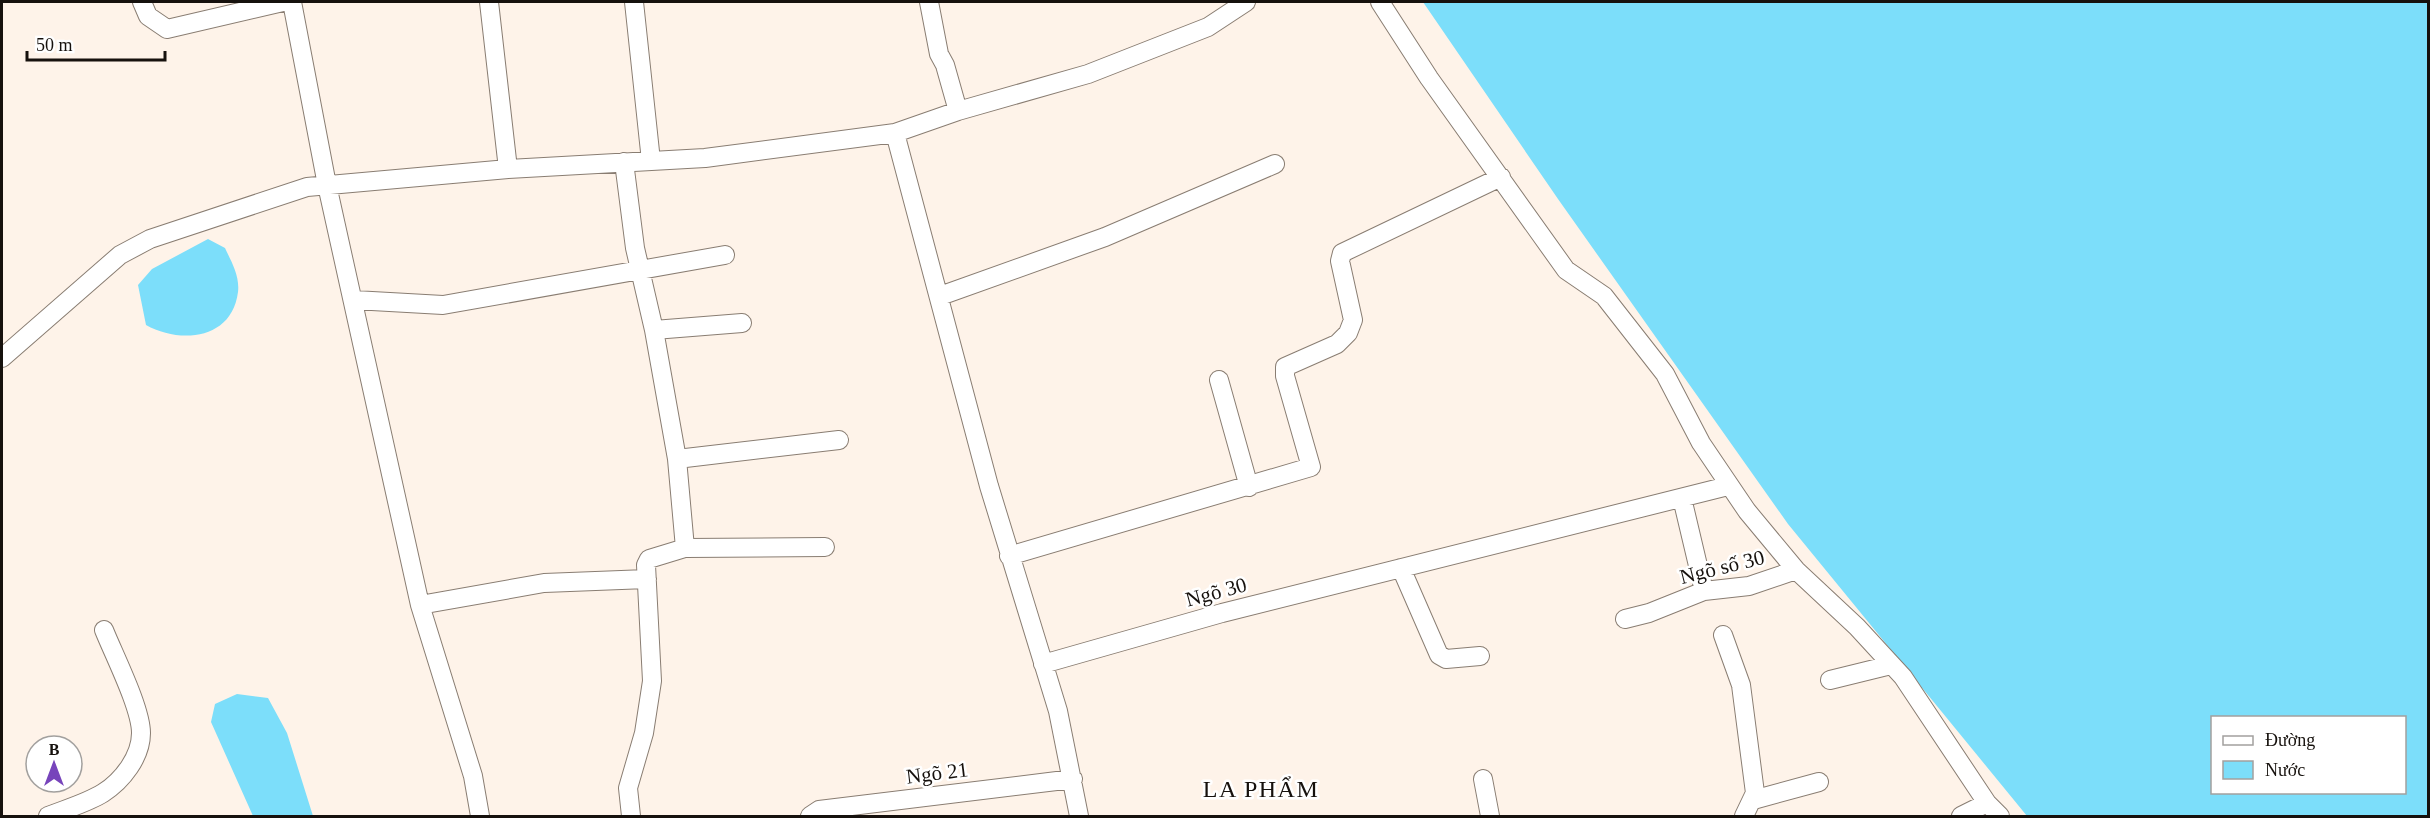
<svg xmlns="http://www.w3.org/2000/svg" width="2430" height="818" font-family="'Times New Roman',serif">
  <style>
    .water { fill: #7cdefa; fill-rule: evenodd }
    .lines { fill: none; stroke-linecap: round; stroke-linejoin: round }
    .minor-casing { stroke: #897d72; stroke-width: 20 }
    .minor { stroke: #fff; stroke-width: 18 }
    .labels { text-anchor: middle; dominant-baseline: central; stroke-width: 5; stroke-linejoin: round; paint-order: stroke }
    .street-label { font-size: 21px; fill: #16110d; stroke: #fff }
    .quarter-label { font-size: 24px; letter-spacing: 1.5px; fill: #16110d; stroke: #fff }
  </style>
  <rect width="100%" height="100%" fill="#fef3e9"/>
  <path class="water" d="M1423,2h1005v814h-401l-239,-292 -230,-325zM2212,718h192v74h-192z
    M208,239l17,9c6,13 15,28 13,44 -6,48 -58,52 -92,33l-8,-40 14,-16z
    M237,694l31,4 19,35 26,83h-60l-42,-94 4,-18z"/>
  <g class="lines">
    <g class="minor-casing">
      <path id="minor" d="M142,2l6,14 19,13 116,-27
        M292,2l35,183 93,420 53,171 7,40
        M489,2l19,167
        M634,2l17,159
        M929,2l10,52 6,11 13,46
        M1380,2l49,76 137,192 38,26 61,78 36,69 46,68 49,59 61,57 46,50 84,126 13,13
        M895,133l94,353 69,225 21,105
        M624,162l11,86 19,82 23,129 8,89 -36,11 -3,6 6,116 -8,52 -16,55 3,28
        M940,296l165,-59 170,-73
        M354,300l89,5 282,-50
        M654,330l88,-7
        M2,358l118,-103 30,-16 157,-52 201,-18 197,-11 190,-25 63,-22 130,-37 120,-47 38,-25
        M1219,380l30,107
        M677,459l162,-19
        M1682,498l22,93
        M685,548l140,-1
        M1009,556l302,-89 -26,-91v-9l52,-23 11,-11 5,-13 -13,-59 2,-8 159,-76
        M1401,568l38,87 7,4 34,-3
        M420,605l124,-22 103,-4
        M1625,619l24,-6 55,-22 45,-5 47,-16
        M1723,635l18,50 14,108 -11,23
        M1043,664l179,-51 506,-127
        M1830,680l61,-15
        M1483,779l7,37
        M1753,800l66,-18
        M48,816c18,-7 39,-13 55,-23 19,-12 38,-36 38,-60 0,-25 -27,-78 -37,-103
        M810,816l9,-6 254,-31
        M1961,816l26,-13"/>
    </g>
    <use href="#minor" class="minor"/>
  </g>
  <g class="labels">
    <g class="street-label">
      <text transform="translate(1722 567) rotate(-14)">Ngõ số 30</text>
      <text transform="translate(1216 592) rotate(-15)">Ngõ 30</text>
      <text transform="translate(937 773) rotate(-7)">Ngõ 21</text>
    </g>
    <g class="quarter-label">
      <text x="1261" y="789">LA PHẨM</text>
    </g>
  </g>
  <rect width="2430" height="818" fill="none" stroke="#16110d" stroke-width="6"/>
  <rect x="2211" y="716" width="195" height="78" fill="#ffffff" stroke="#a2a09e" stroke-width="1.5"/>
  <rect x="2223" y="736" width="30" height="9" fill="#ffffff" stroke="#a2a09e" stroke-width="1.5"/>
  <text x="2265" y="746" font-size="18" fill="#16110d">Đường</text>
  <rect x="2223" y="761" width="30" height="18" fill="#7cdefa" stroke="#a2a09e" stroke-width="1.5"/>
  <text x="2265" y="776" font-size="18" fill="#16110d">Nước</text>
  <g transform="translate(54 764)"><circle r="28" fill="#ffffff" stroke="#a2a09e" stroke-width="1.5"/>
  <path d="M0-4.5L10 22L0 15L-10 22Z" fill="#7744bb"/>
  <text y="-9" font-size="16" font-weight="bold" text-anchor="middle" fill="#16110d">B</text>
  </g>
  <path d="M27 51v9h138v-9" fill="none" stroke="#16110d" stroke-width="3"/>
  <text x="36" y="51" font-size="18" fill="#16110d" stroke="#ffffff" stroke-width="4.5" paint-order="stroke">50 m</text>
</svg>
